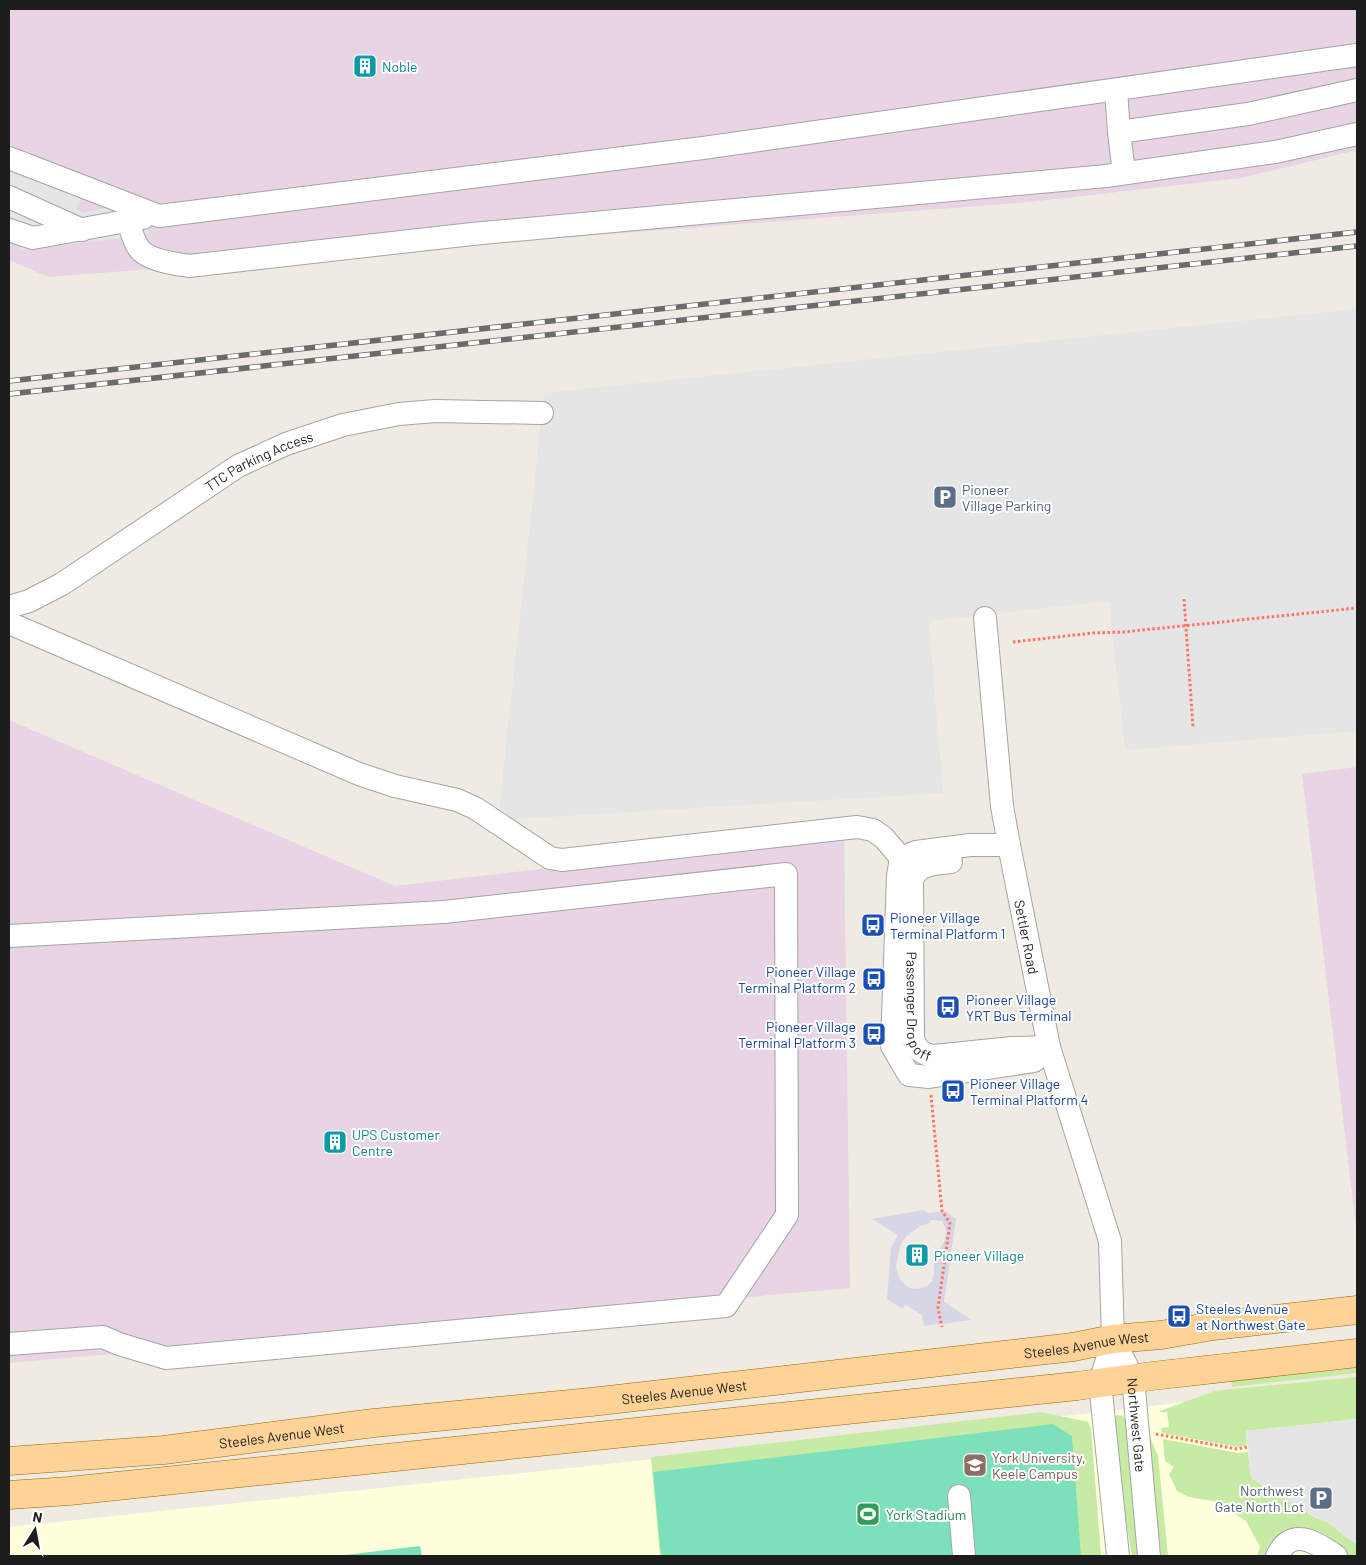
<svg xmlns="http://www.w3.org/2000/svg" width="1366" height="1565" font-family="Barlow,sans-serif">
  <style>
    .industrial { fill: #e8d4e4 }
    .education { fill: #ffffdb }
    .grass { fill: #c7eba5 }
    .pitch { fill: #7ce1bb }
    .parking { fill: #e5e5e5 }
    .plaza { fill: #d6d6e4; fill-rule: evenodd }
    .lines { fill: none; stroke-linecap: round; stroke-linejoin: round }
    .minor-casing { stroke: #a4a4a4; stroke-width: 24 }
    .major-casing { stroke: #966600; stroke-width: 29 }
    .path { stroke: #ff7463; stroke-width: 3; stroke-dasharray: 2.5 2.5; stroke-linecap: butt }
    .minor { stroke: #fff; stroke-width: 22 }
    .major { stroke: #ffd397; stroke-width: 28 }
    .rail-casing { stroke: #6b6b6b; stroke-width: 5.5 }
    .rail { stroke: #fff; stroke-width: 4; stroke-dasharray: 11; stroke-linecap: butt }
    .labels { text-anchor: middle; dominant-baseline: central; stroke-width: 4; stroke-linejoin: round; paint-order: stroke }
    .culture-label { font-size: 14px; fill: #0d838f; stroke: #fff; text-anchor: start }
    .street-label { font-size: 14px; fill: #1d1d1d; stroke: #fff }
    .service-label { font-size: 14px; fill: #4e5e75; stroke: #fff; text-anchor: start }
    .transit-label { font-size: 14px; fill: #164399; stroke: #fff; text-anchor: start }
    .education-label { font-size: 14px; fill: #785e54; stroke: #fff; text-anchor: start }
    .leisure-label { font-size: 14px; fill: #27864d; stroke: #fff; text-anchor: start }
  </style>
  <rect width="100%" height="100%" fill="#efebe2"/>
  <path class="industrial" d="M9,9h1348v141l-116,28 -211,24 -982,75 -39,-17z
    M9,720l386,166 449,-53 6,455 -841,75z
    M1357,767v469l-55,-462z"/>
  <path class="education" d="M1357,1382v174h-1348v-29l1065,-112z"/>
  <path class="grass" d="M1357,1365v8l-125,14 -1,-7z
    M1357,1377v42l-111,12 1,15 -9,1 -76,-14 -1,-5 8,-1 -2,-15h-7v-1l46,-17 6,-1v-2z
    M1041,1412l47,10 3,6 10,128h-441l-9,-99z
    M1117,1415l6,1 2,3 15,137h-8l-16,-92 -3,-46z
    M1148,1437h2l8,19 10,100h-7z
    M1163,1439l75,14 10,-1 3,26 65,40 13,5 13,11 15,10v12c-22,0 -17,-15 -35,-23 -9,-5 -18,-5 -28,-5l-26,28h-11l3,-9 -14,-26 -29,-19 -28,-5 -12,-6 -8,-17 5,-7 -9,-6z"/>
  <path class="pitch" d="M1053,1424l19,12 9,120h-420l-8,-84z
    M420,1546l2,10h-86z"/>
  <path class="parking" d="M9,161l74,31 -7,17 8,4 24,-6 39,7 2,20 -128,17 -3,-17 -9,-4z
    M1357,309v422l-232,19 -16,-149 -180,20 14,172 -445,27 46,-427z
    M1357,1419v125l-15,-10 -13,-11 -13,-5 -65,-40 -5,-47z"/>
  <path class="plaza" d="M922,1210l6,3 19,-2 1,2 8,6 -12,83 28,18 -48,6 -2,-11 -17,-11 -2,5 -16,-10 4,-52 7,-12 -26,-16zM931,1220l11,1 5,12 -2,1v6l-11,18v17l-2,6 -5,5 -5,2 -7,1 -6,-1 -9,-8 -2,-6 -2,-7 3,-16 3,-9 5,-6 13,-10 10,-3z"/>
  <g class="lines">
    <g class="minor-casing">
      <g id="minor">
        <path d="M1116,90l3,42 5,41"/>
        <path d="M1119,132l129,-18 109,-24"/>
        <path d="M9,158l150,58 544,-68 654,-93"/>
        <path d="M9,197l73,33"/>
        <path d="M128,221c3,8 5,19 10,26 7,13 38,17 51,19l283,-32 634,-58 169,-24 82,-18"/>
        <path d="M9,230l24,8 110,-20"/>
        <path id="s1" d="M9,607l20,-6 33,-17 176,-118 48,-22 57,-19 56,-11 36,-3 107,2"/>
        <path id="s2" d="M985,618l17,188 7,39 40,202 61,194 3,98 -13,44 18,173"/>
        <path d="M9,623l350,151 36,12 62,14 18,8 75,50 12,2 295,-33 16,3 11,8 17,20"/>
        <path d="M1009,845h-39l-54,7 -15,6 -3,18 -6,170 17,29 20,2 105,-16 15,-14"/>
        <path id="s3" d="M951,862c-16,2 -31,1 -39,17l1,159c4,12 8,16 21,18l78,-8 36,-1"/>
        <path d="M9,936l435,-24 342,-38 1,341 -61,91 -560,52 -47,-14 -16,-7 -94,7"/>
        <path id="s4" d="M1113,1339l20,39 16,178"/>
        <path d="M959,1496l5,60"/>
        <path d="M1277,1556c15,-30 38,-14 59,0"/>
      </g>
    </g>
    <g class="major-casing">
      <g id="major">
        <path id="s5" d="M9,1461l155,-11 210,-27 217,-21 482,-55 40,-8 48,-4 52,-9 144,-16"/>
        <path d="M9,1495l60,-4 1008,-105 75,-10 205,-23"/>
      </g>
    </g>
    <path class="path" d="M1184,599l9,128
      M1013,642l80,-9 31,-1 233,-24
      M931,1095l11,116 8,12 -12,85 4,19
      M1156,1434l81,15 11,-2"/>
    <use href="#minor" class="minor"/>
    <use href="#major" class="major"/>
    <g class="rail-casing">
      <path id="rail" d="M9,381l1348,-149
        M9,394l1348,-148"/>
    </g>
    <use href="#rail" class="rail"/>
  </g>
  <defs>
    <g id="building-square" transform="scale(1.25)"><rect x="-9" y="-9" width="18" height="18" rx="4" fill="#0f9aa8" stroke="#fff"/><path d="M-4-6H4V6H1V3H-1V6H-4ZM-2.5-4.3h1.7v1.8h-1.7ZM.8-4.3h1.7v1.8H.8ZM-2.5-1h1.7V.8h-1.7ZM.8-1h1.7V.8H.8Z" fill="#fff"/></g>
    <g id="parking-square" transform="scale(1.25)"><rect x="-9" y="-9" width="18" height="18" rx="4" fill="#5c6f8a" stroke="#fff"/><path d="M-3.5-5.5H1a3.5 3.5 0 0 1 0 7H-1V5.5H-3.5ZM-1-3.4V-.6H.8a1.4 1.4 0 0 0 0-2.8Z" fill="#fff"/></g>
    <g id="bus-square" transform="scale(1.25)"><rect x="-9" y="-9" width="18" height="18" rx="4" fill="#1a4fb4" stroke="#fff"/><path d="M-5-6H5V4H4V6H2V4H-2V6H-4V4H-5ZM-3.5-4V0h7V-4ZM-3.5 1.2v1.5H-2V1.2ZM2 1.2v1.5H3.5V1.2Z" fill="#fff"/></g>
    <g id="university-square" transform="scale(1.25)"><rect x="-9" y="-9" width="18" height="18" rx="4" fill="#8d6e63" stroke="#fff"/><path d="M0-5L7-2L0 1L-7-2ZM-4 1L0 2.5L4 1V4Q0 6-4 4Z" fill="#fff"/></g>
    <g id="stadium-square" transform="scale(1.25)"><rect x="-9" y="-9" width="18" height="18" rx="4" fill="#2e9e5b" stroke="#fff"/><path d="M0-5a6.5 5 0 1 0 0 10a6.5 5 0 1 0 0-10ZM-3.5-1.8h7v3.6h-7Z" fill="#fff"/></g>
  </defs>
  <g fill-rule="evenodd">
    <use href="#building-square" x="365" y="66"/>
    <use href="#parking-square" x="945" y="497"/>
    <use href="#bus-square" x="873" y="925"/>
    <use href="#bus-square" x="874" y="979"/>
    <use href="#bus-square" x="948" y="1007"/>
    <use href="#bus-square" x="874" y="1034"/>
    <use href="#bus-square" x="953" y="1091"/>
    <use href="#building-square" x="335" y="1142"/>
    <use href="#building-square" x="917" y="1255"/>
    <use href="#bus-square" x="1179" y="1316"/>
    <use href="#university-square" x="975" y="1465"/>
    <use href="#parking-square" x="1321" y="1498"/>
    <use href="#stadium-square" x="868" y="1514"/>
  </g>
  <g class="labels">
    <g class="culture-label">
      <text x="382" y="66">Noble</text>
      <text x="352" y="1134">UPS Customer<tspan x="352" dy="16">Centre</tspan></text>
      <text x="934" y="1255">Pioneer Village</text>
    </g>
    <g class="street-label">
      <text stroke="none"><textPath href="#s1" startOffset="291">TTC Parking Access</textPath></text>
      <text stroke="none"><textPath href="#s2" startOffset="322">Settler Road</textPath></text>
      <text stroke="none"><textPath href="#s3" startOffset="174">Passenger Dropoff</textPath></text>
      <text stroke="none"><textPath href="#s5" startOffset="1084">Steeles Avenue West</textPath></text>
      <text stroke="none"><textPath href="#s5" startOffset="679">Steeles Avenue West</textPath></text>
      <text stroke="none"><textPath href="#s4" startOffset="91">Northwest Gate</textPath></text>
      <text stroke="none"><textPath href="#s5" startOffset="274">Steeles Avenue West</textPath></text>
    </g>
    <g class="service-label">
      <text x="962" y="489">Pioneer<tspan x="962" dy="16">Village Parking</tspan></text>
      <text x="1304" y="1490" text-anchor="end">Northwest<tspan x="1304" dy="16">Gate North Lot</tspan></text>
    </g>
    <g class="transit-label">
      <text x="890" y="917">Pioneer Village<tspan x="890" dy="16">Terminal Platform 1</tspan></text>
      <text x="856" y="971" text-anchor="end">Pioneer Village<tspan x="856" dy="16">Terminal Platform 2</tspan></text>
      <text x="966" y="999">Pioneer Village<tspan x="966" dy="16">YRT Bus Terminal</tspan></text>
      <text x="856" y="1026" text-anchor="end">Pioneer Village<tspan x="856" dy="16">Terminal Platform 3</tspan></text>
      <text x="970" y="1083">Pioneer Village<tspan x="970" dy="16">Terminal Platform 4</tspan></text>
      <text x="1196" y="1308">Steeles Avenue<tspan x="1196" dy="16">at Northwest Gate</tspan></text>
    </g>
    <g class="education-label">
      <text x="992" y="1457">York University,<tspan x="992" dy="16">Keele Campus</tspan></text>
    </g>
    <g class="leisure-label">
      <text x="886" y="1514">York Stadium</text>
    </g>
  </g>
  <rect width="1366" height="1565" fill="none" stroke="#1d1d1d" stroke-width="20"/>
  <g transform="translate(35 1530) rotate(11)" stroke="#ffffff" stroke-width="4" paint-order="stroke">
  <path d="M0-4L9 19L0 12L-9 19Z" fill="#1d1d1d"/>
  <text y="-8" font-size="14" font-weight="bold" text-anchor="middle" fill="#1d1d1d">N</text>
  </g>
</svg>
